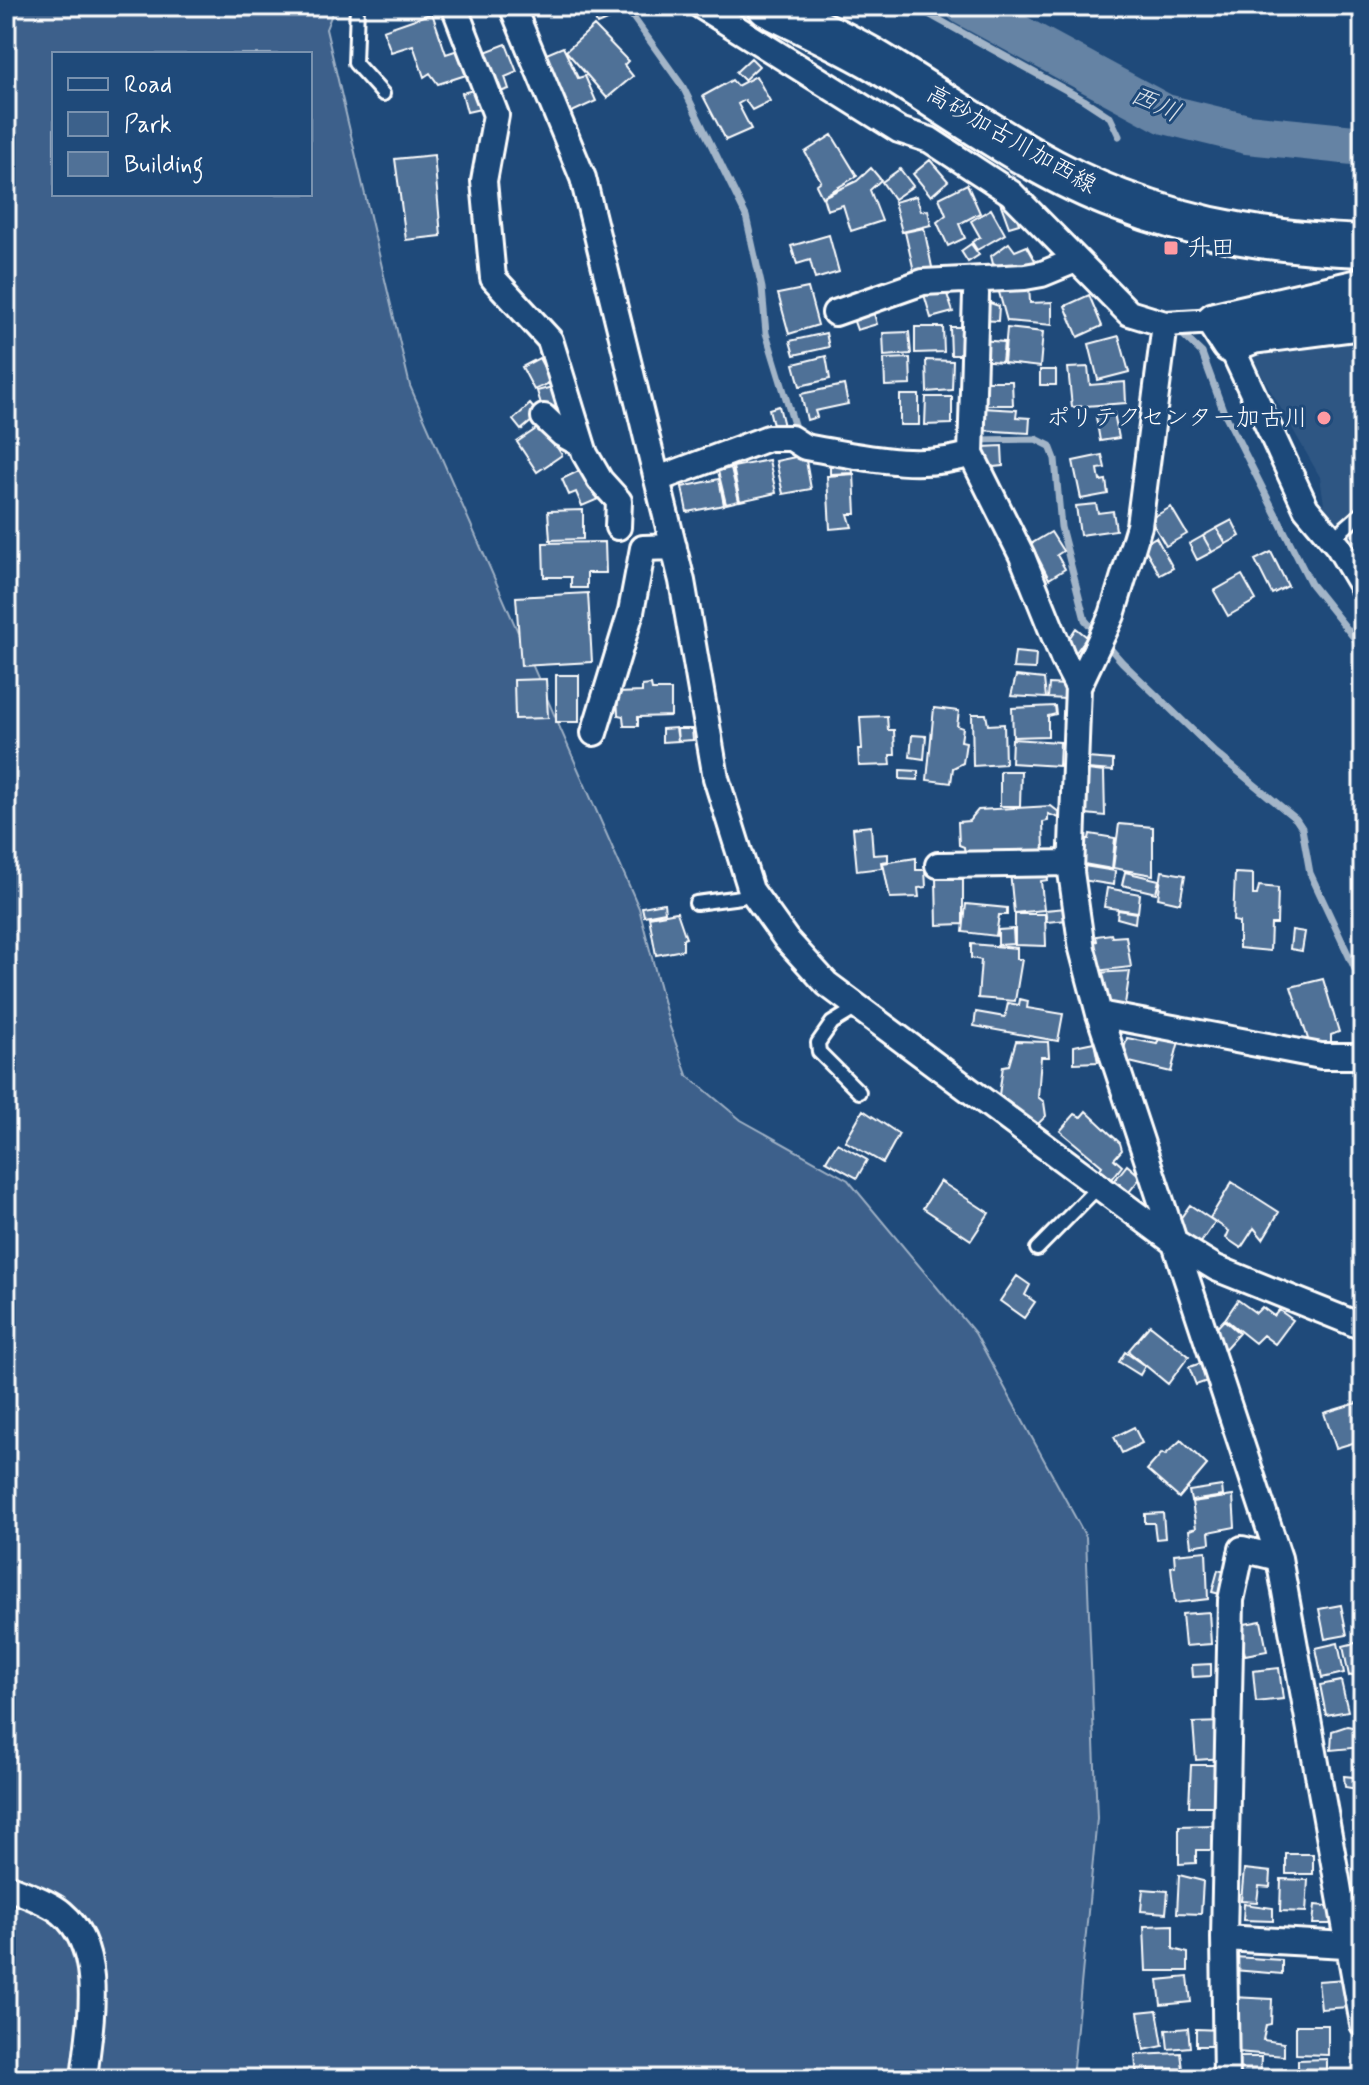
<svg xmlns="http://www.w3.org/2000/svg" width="1369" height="2085" font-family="Mynerve,'Klee One',sans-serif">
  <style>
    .built { fill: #2e5683 }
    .green { fill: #3c618b; stroke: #9eb0c5; stroke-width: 2; fill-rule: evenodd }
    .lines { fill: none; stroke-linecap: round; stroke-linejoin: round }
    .stream { stroke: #a3b5c8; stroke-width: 7 }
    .river { stroke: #6583a4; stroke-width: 40 }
    .building { fill: #507197; stroke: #fff; stroke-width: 2 }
    .lane-casing { stroke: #fff; stroke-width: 18 }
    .street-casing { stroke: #fff; stroke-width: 30 }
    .secondary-casing { stroke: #fff; stroke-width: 42 }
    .primary-casing { stroke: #fff; stroke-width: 46 }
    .lane { stroke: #1f4a7a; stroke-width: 12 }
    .street { stroke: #1f4a7a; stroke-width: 24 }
    .secondary { stroke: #1f4a7a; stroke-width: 36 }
    .primary { stroke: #1f4a7a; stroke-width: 40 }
    .poi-dot { fill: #ff9aa2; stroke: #1f4a7a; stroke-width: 3 }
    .labels { text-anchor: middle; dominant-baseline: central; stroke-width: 6; stroke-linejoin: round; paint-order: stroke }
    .street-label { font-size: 24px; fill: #fff; stroke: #1f4a7a }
    .poi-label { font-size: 24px; fill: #fff; stroke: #1f4a7a; text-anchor: start }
    .water-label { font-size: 26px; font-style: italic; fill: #d8e0e8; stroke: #1f4a7a }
  </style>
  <rect width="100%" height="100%" fill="#1f4a7a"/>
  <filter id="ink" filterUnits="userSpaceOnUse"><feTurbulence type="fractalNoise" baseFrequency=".0125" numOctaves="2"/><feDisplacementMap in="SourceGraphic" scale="16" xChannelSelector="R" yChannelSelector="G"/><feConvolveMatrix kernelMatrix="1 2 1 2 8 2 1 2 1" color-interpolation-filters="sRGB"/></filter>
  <g filter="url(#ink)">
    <path class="built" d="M1363,330v241l-38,-61 -5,-33 -68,-119 7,-12z"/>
    <path class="green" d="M6,6h329l-9,23 84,357 229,522 31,119 17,48 54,45 107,60 127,153 111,204 11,281 -25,261h-1066zM54,54h256v140h-256z"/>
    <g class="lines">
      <path class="stream" d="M625,6l58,81 63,129 16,72 4,45 30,98
        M914,6l170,94 26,17 9,19
        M1182,334l20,19 21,57 88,174 52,65
        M975,440l61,-1 14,7 5,13 6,68 24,93 37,42 94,91 80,66 6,9 8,45 53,113"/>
      <path class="river" d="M965,6l200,108 82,20 116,12"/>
    </g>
    <path class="building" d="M600,6h14l5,9 -22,9 -6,-15z
      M432,13l14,41 15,-5 8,25 -31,10 -8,-11 -6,4 -11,-32 -22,7 -8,-22z
      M594,26l34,35 -4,4 9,11 -26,22 -41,-47z
      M506,44l11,28 -12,5 4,12 -9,3 -15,-40z
      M563,47l15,31 7,-2 11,25 -26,12 -26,-58z
      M751,58l8,8 -15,14 -8,-8z
      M756,76l14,25 -18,9 -7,-10 -7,4 13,25 -25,11 -23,-44 29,-16 5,6z
      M481,88l4,20 -18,4 -5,-19z
      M832,135l25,41 -35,21 -6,-12 5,-4 -16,-29z
      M434,155l7,81 -35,4 -11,-81z
      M930,160l18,21 -17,15 -18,-22z
      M871,168l10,12 -11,10 12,31 -31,10 -8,-26 -16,5 -4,-13 34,-16z
      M900,169l13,17 -19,13 -12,-17z
      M967,184l13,29 -21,11 6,14 -17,8 -11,-24 9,-7 -7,-17z
      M916,196l5,15 7,-1 3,15 -29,7 -8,-30z
      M1008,199l4,3 7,22 -10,3 -9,-25z
      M991,209l14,25 -28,16 -5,-8 8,-5 -9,-16z
      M924,228l10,49 -18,3 -11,-48z
      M829,235l10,37 -24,7 -5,-19 -13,4 -6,-18z
      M1009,243l6,8 12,-5 14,25 -45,5 -5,-20z
      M971,244l8,11 -11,7 -7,-11z
      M1029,284l1,19 22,-1v23l-45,-4 -10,-36z
      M944,285l9,27 -22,6 -8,-27z
      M980,285l9,1 1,17 9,3 -1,15 -19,-1z
      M808,288l10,37 -29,9 -11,-40z
      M1089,295l13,31 -24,11 -13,-31z
      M872,307l5,17 -20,6 -6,-17z
      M915,327h28l1,25 -29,1z
      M950,327h21l1,28h-21z
      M1007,328l36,4 -3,35 -36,-4z
      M909,332l2,22 -27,2 -1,-23z
      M826,333l3,14 -35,8 -4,-14z
      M1119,336l10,36 -31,8 -9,-36z
      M980,340l24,2 -2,20 -24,-2z
      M826,356l4,23 -30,7 -6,-22z
      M539,358l13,24 -18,8 -12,-23z
      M910,358l1,27 -26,1 -1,-27z
      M926,360l27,1 -1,29 -25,2z
      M1088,367l2,18 35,-3 1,21 -54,4 -4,-39z
      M1040,370h16v15h-16z
      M985,381h27l1,24h-28z
      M560,385l6,18 -19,6 -1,-5h-5l-4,-13z
      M844,385l4,19 -33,7 2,6 -10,3 -6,-26z
      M900,395h19v30h-19z
      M926,397h26v27l-27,1z
      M530,404l9,11 -18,15 -8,-10z
      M779,406l5,20 -10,3 -5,-20z
      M982,408l35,2 -1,7 14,1 -1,15 -49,-3z
      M1114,413l5,25 -19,3 -4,-24z
      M542,425l20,30 -25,17 -20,-30z
      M1002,446l1,20 -20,2 -1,-21z
      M805,455l6,34 -28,5 -7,-33z
      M1102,455l3,13 -7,1 2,12 6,-1 2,14 -27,5 -8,-38z
      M769,460l7,33 -36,8 -7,-34z
      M852,463l1,10 -23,1v-10z
      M589,466l14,31 -21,9 -6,-14 -7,3 -7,-16z
      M731,468l8,33 -13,3 -8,-33z
      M854,474l2,40h-8l4,13 -22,2 -3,-53z
      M719,479l5,26 -37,7 -5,-25z
      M1096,504l2,9 15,-2 3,19 -36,5 -4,-29z
      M1171,507l16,27 -21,12 -16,-27z
      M583,510v29l-33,1 -2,-29z
      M1232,520l8,16 -14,8 -9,-16z
      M1217,528l9,16 -14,8 -9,-16z
      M1051,532l12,19 -6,4 8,14 -16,10 -18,-35z
      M1203,536l9,16 -15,8 -8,-16z
      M1156,537l17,31 -13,7 -17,-30z
      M605,542l1,31h-19v15h-16v-11h-27l-1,-34z
      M1271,552l17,34 -16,8 -17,-34z
      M1242,575l14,25 -28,16 -14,-25z
      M588,593l4,69 -71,4 -5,-69z
      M1076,628l11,9 -13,18 -11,-7z
      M1015,652l21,2 -1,15 -22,-1z
      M556,675h23v47h-23z
      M1016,676l28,3 2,19 -35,-2z
      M546,679l2,39 -33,1 -1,-39z
      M1049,684l17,1 -1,14 -17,-1z
      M651,685l1,5h19v26l-33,1v9h-14l-1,-10 -5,-1 -1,-22 25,-1v-6z
      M1055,706l1,8 -8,2v20l-35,1 -1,-29z
      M934,708l25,3 -2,15 6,2 -2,13 5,1 -3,21 -10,5 -2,15 -24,-3z
      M972,714h14l2,11 16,-1 1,40 -32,2z
      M887,716l1,14h6l1,25h-5l1,10 -32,1 -1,-17h4l-2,-32z
      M676,728l2,13 -16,1v-13z
      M677,729h15l1,11 -15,1z
      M912,735l14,1 -2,23 -14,-2z
      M1012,739l48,3 -1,24 -48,-3z
      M1087,758l26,2v11l-26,-2z
      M1079,769l25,3 1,44 -29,-3z
      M900,770l18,1v9l-18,-1z
      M1000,771h21l-1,35h-20z
      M1051,806l9,7 -1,5 -11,-4v7l-5,1 1,29h-7l-1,10 -70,1 -2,-15 -5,-2 -1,-23 11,-1 9,-11z
      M1119,824l34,3v48l-40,-7z
      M871,826l2,29 15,-1v7l-7,1 1,6 -25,3 -4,-43z
      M1090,834l25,4 -3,31 -34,-6 3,-24h8z
      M916,858v12h9l1,17 -8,1 1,9 -29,1 -7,-35z
      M1084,866l31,5 -1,14 -32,-5z
      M1047,868l1,12 -7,1 3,29 -30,3 -4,-41z
      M1162,871l23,4 -5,28 -22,-5z
      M1125,872l34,8 -3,13 -34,-8z
      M1235,873l18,1v21h4l2,-9 19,2 -1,36h-6l-1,27 -31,-3v-26l-6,-1z
      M936,879h27v45l-26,1z
      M1107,888l33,6 -2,18 -34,-5z
      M664,903l1,9 -21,4 -2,-9z
      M966,904l41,4v7h-8l-3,21 -33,-4z
      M1066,908l1,12 -20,2 -2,-12z
      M1118,910l18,3 -1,10 -18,-5z
      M677,912l9,26 -3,1v11l-27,5 -7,-38z
      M1015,914h30l1,32 -31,-1z
      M1013,929l1,15 -16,1v-15z
      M1292,930l13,2 -3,19 -12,-2z
      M1111,934l1,3 14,-1 5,31 -35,4 -7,-28 8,-2 -1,-5z
      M971,944l46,4v11h5l-7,42 -37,-3 3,-38 -10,-2z
      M1130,971l-6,40 -20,-4 -9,-34z
      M1323,979l16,53 -8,3v8l-17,4 -5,-5 -18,-55z
      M1020,999l8,2 -1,7 36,6 -5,27 -84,-15 2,-14 29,5 3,-14 11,2z
      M1160,1036l19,5 -8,31 -50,-12 6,-22 30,6z
      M1016,1041l32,1 1,15h-8l-3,40 6,5 2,14 -9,9 -38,-30 4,-29 6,-1z
      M1094,1042l4,20 -24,1v-17z
      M863,1110l36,24 -16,29 -38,-22z
      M1086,1111l34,32 2,7 -8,9 8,7 -10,13 -12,-10 2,-3 -42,-35 15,-17 6,3z
      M837,1143l30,17 -10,18 -31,-17z
      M1127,1165l14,12 -12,15 -14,-12z
      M940,1181l49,32 -18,27 -48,-32z
      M1232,1182l47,30 -16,27 -9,-11 -13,20 -15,-10 3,-7 -19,-13z
      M1190,1205l25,17 -15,22 -25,-18z
      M1017,1276l13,9 -5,10 10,7 -11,16 -24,-17z
      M1238,1300l18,13 6,-6 12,9 5,-6 14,10 -18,24 -12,-9 -8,8 -30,-24z
      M1224,1320l15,13 -17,19 -11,-18z
      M1150,1325l39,31 -21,28 -40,-33z
      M1125,1352l20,14 -5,9 -21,-13z
      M1204,1362l6,18 -14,5 -7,-18z
      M1363,1401v39l-27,8 -12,-35z
      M1134,1427l8,16 -20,10 -8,-16z
      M1181,1440l26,25 -28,33 -32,-28 15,-17 3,2z
      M1222,1486l1,10 -32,5 -2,-10z
      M1233,1496l2,31 -26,5 1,11 -19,3 -2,-16 7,-2 -4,-26z
      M1163,1513l2,25 -9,1 -2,-16h-9v-9z
      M1206,1551l2,48 -33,4 -4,-36 4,-1 -1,-12z
      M1218,1570l15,4 -5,22 -16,-4z
      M1341,1605l6,30 -22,4 -6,-30z
      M1209,1612l2,32 -26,2 -3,-32z
      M1261,1621l6,30 -22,4 -6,-30z
      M1363,1641v32l-14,3 -6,-30z
      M1338,1643l6,30 -22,5 -6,-30z
      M1211,1664v12l-18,1 -1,-12z
      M1279,1668l4,31 -27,3 -3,-31z
      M1341,1681l7,30 -22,4 -6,-30z
      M1222,1722l2,36 -28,2 -3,-37z
      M1347,1726l16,3v43l-1,-25 -31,3 1,-19z
      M1191,1765h28l2,41h-32z
      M1344,1776l19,2v12l-18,-3z
      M1358,1809l5,1v31h-6z
      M1214,1825v25h-18v13l-17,1v-38z
      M1286,1854h27v20h-27z
      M1244,1869l27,3 -1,15 -11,-1 -2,16 -16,-1z
      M1179,1875l24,6 -2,33 -24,-1z
      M1281,1879l27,1 -2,32 -26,-1z
      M1143,1889l25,2 -2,22 -25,-2z
      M1244,1904l29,4v13l-30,-1z
      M1315,1905l25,2 -1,17h-26z
      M1173,1925v24l15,4v18h-42l-2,-45z
      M1234,1957l48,3v14l-48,-4z
      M1188,1977l3,25 -30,3 -3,-25z
      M1346,1979l2,28 -27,2 -3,-28z
      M1232,1997l40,2 -1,25 -5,1 -3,15 21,3v13l-47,-4z
      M1157,2010l6,36 -19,4 -6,-38z
      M1296,2025h32v30l-32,-1z
      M1188,2028l2,19 -22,2 -2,-19z
      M1196,2029l24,1 -1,16h-23z
      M1181,2053l2,16 -34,1 1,9h-13l-2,-24z
      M1237,2057h24l-1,22h-22z
      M1327,2059v20h-29v-19z"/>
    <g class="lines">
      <g class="lane-casing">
        <path id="lane" d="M357,6l-2,57 28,31
          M1332,539l31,-27
          M696,903l45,-6 10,-7
          M858,1007l-26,16 -14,20 1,9 40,40
          M1037,1249l62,-63"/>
      </g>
      <g class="street-casing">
        <path id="street" d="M454,6l42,109 -12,66 9,97 57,62 35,114 15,26 19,21 -1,26
          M512,6l71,172 99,403 34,197 35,112 35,49 41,45 348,259 41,25 147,59
          M701,6l198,124 31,10 81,53 118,120 36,11 50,-3
          M835,313l88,-31 102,-5 17,-3 34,-14
          M1165,324l-26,202 -27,89 -34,72 -7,185 11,77 17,65 180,544 84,466
          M1230,344l76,164 32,38 25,42
          M544,417l18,17 20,11
          M971,454l5,-160
          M658,479l110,-41h23l14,9c53,9 114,25 166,7l51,102 41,102 15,29
          M594,733l37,-121 12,-64 31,-1
          M938,865l133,-2
          M1099,1014l222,42h42
          M1279,1558l-37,-9 -11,51 -7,338 139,8
          M6,1886c17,8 42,15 56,27 45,38 27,116 22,166
          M1224,1938l2,141"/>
      </g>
      <g class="secondary-casing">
        <path id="secondary" d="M1363,287l-148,34 15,23 23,-9 110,-14"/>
      </g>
      <g class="primary-casing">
        <path id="primary" d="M768,6c34,17 70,33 103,52 81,48 159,109 248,142 80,31 159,43 244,46"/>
      </g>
      <use href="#lane" class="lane"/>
      <use href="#street" class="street"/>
      <use href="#secondary" class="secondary"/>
      <use href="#primary" class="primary"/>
    </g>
  </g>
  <g class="poi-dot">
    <rect x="1163" y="240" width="16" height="16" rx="4"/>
    <circle cx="1324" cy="418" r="8"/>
  </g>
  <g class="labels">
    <g class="street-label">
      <text transform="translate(1011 140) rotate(30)">高砂加古川加西線</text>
    </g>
    <g class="poi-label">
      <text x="1187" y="248">升田</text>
      <text x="1308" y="418" text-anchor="end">ポリテクセンター加古川</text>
    </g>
    <g class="water-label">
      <text transform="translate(1155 105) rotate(24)">西川</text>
    </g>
  </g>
  <rect width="1369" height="2085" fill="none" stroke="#1f4a7a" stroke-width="32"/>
  <rect x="16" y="16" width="1337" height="2053" fill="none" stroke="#fff" stroke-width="3" filter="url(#ink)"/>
  <rect x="52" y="52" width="260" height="144" fill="#1f4a7a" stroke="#7992af" stroke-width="2"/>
  <rect x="68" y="78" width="40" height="12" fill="#1f4a7a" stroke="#7992af" stroke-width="2"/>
  <text x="124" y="92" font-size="24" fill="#ffffff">Road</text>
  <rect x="68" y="112" width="40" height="24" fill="#3c618b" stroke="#7992af" stroke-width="2"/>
  <text x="124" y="132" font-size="24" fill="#ffffff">Park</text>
  <rect x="68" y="152" width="40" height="24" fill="#507197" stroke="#7992af" stroke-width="2"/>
  <text x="124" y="172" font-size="24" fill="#ffffff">Building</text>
</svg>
